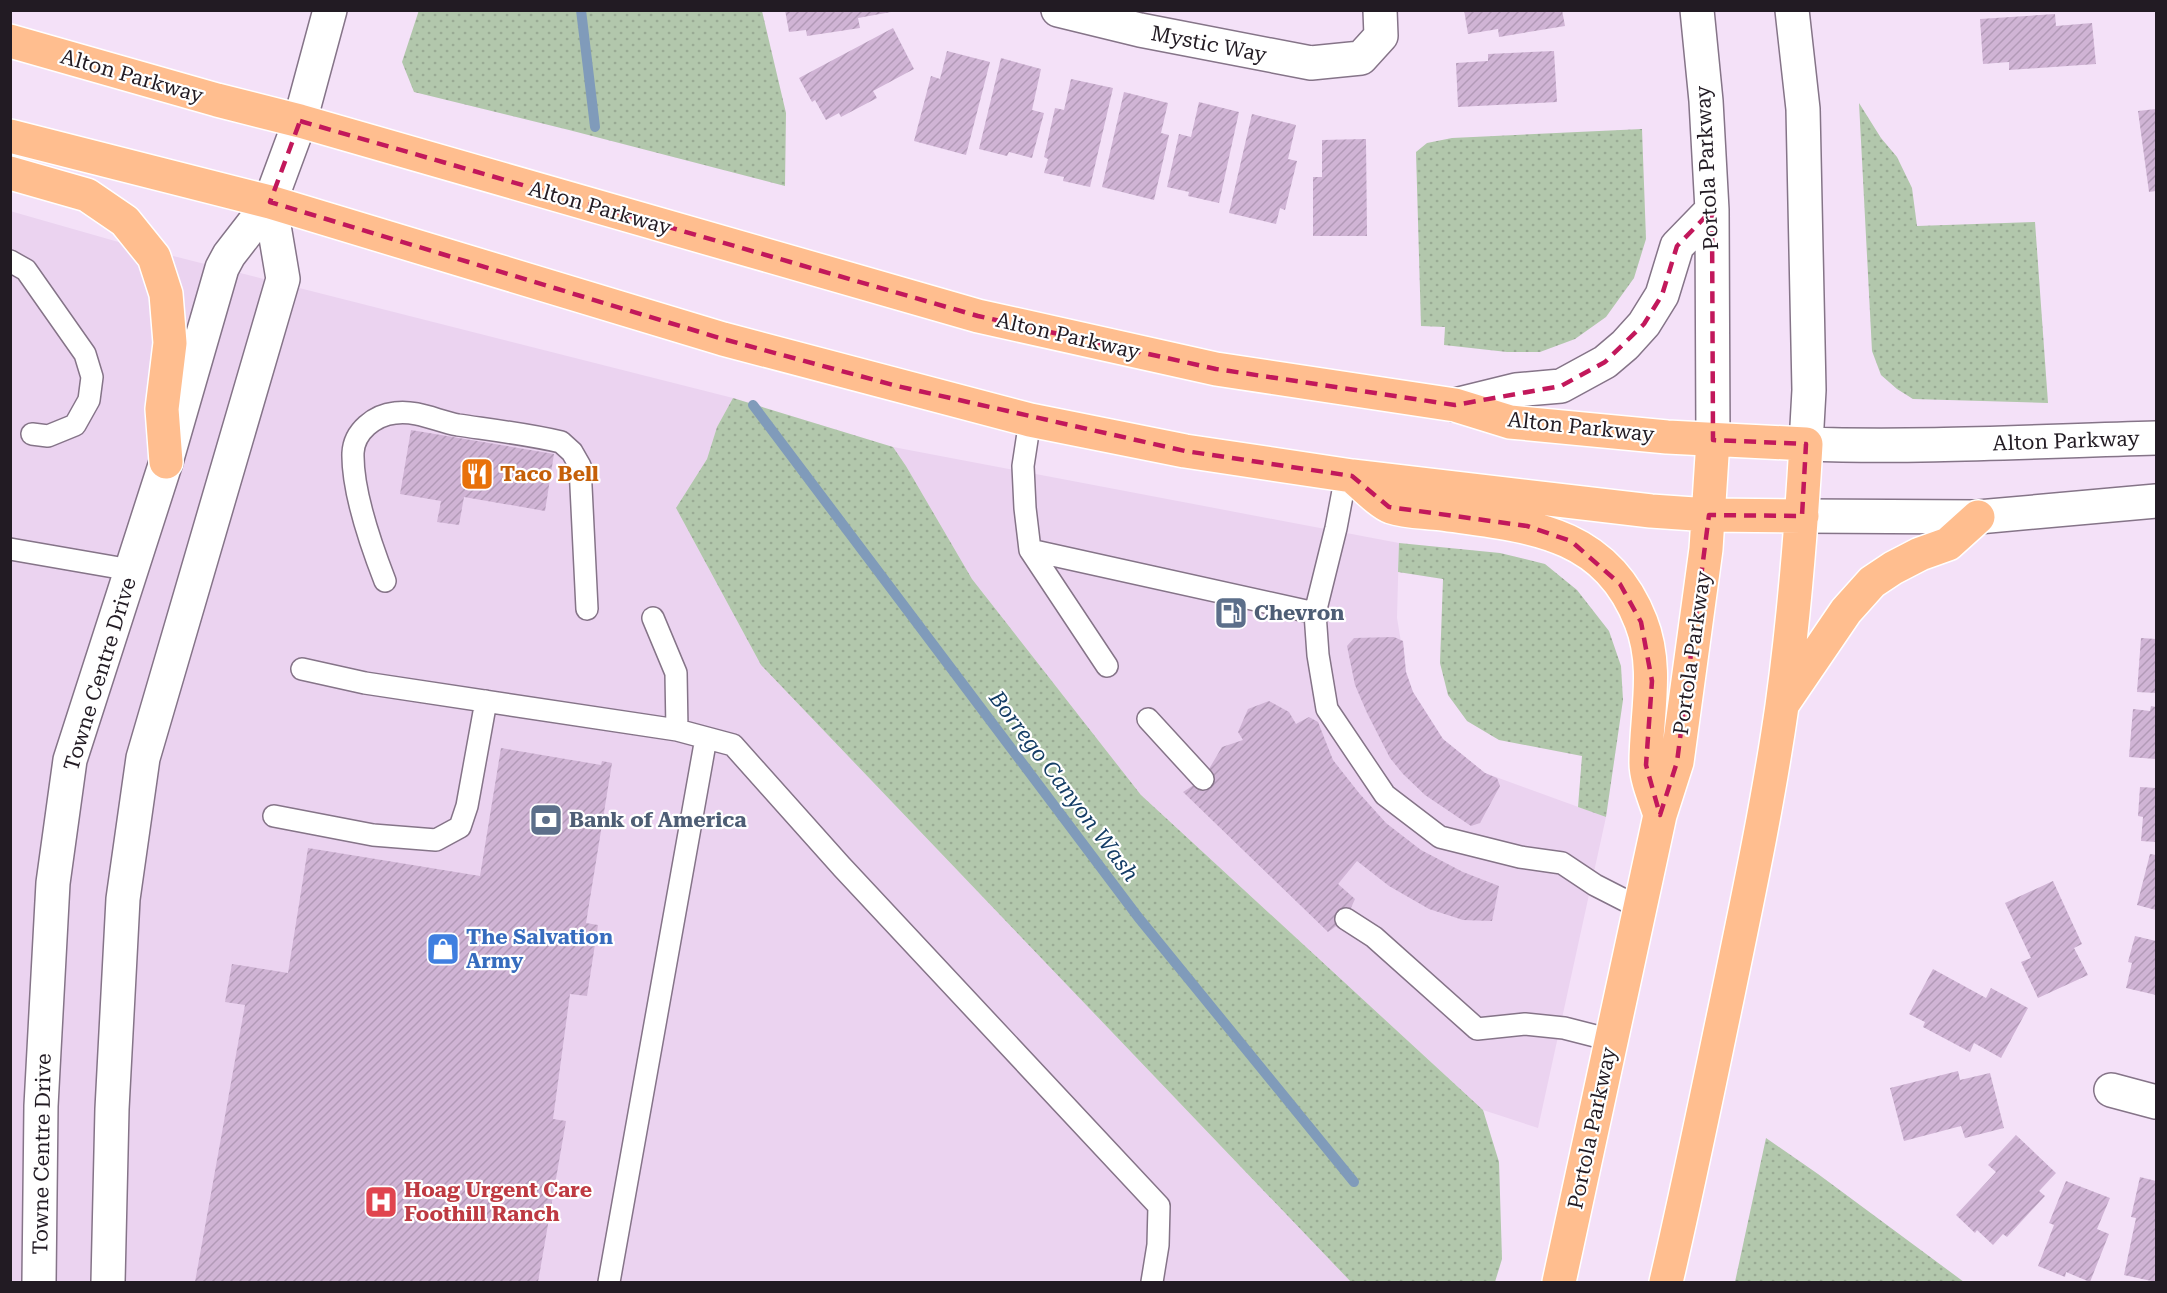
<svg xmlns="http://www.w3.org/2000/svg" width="2167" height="1293" font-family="'Roboto Serif',serif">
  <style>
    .built { fill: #ebd3f0 }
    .grass { fill: url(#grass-dots) }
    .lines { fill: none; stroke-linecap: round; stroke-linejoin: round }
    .stream { stroke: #809bba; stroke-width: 10 }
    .building { fill: url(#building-hatch) }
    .lane-casing { stroke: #857488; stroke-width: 24 }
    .street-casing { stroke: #857488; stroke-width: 36 }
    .secondary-casing { stroke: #857488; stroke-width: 36 }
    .primary-casing { stroke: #fff; stroke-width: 36 }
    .lane { stroke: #fff; stroke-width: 21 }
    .street { stroke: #fff; stroke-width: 33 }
    .secondary { stroke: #fff; stroke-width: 33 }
    .primary { stroke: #ffbe8f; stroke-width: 33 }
    .marked { fill: none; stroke: #c2185b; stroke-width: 4.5; stroke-dasharray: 12 8; stroke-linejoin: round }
    .labels { text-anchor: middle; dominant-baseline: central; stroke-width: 4.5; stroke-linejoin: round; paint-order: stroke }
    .street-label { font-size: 21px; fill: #221b23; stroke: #fff }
    .food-label { font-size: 21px; font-weight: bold; fill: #c56008; stroke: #fff; text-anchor: start }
    .service-label { font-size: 21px; font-weight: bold; fill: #4e5e75; stroke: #fff; text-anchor: start }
    .shop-label { font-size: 21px; font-weight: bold; fill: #366cbe; stroke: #fff; text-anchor: start }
    .health-label { font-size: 21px; font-weight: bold; fill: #be3a42; stroke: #fff; text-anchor: start }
    .water-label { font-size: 22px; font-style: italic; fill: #143d66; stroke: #fff }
  </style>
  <defs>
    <pattern id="grass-dots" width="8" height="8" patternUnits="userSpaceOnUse" patternTransform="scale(1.5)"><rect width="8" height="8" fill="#b2c7ac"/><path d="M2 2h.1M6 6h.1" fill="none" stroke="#99aa94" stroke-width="1.8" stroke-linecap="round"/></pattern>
    <pattern id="building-hatch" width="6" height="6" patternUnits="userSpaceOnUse" patternTransform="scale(1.5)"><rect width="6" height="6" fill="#d0b4d5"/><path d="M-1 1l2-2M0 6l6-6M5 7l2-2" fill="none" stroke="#b29ab7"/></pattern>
  </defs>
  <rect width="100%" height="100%" fill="#f4e1f8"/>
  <path class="built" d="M10,211l112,32 611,155 -16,29 -10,32 -31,49 85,157 590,617h-1340z
    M893,447l506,96 -2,75 9,54 7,20 30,47 42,34 121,44 -68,311 -55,-18 -342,-315 -169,-216 -66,-113z"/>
  <path class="grass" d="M419,10l343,1 24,102 -1,73 -216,-56 -155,-38 -12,-30z
    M1859,103l22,35 16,19 15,31 5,38 118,-4 13,181 -135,-4 -16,-10 -16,-14 -9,-24z
    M1642,129l4,110 -12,39 -28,39 -31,22 -35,13h-33l-63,-7 1,-18 -24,-1 -5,-174 11,-9 25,-5z
    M733,398l160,49 13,19 66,113 169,216 342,315 16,52 3,97 -7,23h-144l-590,-617 -85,-157 31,-49 10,-32z
    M1399,543l101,10 45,11 32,26 32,41 12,35 2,34 -17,117 -28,-10 4,-51 -83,-16 -32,-19 -19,-26 -8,-32 3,-84 -45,-7z
    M1766,1138l52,36 146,108h-229z"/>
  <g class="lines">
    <path class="stream" d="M581,10l14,117
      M753,405l385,512 216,265"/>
  </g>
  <path class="building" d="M785,10h106v2l-33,6 2,10 -53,8 -1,-6 -17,2z
    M1464,10h98l3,16 -66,11 -1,-8 -30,5z
    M2055,14l1,12 36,-3 4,41 -87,6v-8l-26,2 -3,-45z
    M893,28l21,41 -41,22 4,7 -36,19 -2,-4 -13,7 -11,-20 -3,2 -13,-24z
    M947,51l43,11 -24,93 -52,-14 17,-65 9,3z
    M1554,51l3,51 -99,5 -2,-44 32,-2v-7z
    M1001,58l40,11 -9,41 12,3 -12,45 -23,-6 -2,4 -28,-7z
    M1071,79l42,9 -23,99 -27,-6 1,-4 -20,-4 4,-14 -4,-2 11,-49 9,2z
    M1124,92l44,11 -7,30 8,2 -15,65 -52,-13z
    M1199,102l40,10 -20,91 -31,-7 1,-4 -22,-5 12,-53 12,3z
    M2156,109v82l-7,1 -11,-81z
    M1252,114l44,11 -8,34 9,2 -12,49 -5,-2 -4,16 -47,-11z
    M1366,139l1,97h-54v-59h9v-37z
    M411,430l143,24 -9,57 -81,-14 -5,28 -22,-3 4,-21 -41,-7z
    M1394,637l9,4 3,31 7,20 30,47 42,34 12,5 3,8 -20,37 -9,3 -46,-31 -22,-21 -13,-16 -23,-45 -12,-28 -8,-39 7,-8z
    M2141,638l15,1v54l-19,-1z
    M1269,701l20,11 7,12 13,-7 9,5 15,38 26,33 27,30 35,27 42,22 36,14 -7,35 -29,-1 -34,-11 -40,-23 -32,-25 -19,23 17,15 -9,20 -18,13 -145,-140 20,-13 19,-32 21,-7 -5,-8 10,-23z
    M2151,706l5,1v52l-27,-2 4,-48 17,2z
    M501,748l100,17 1,-4 10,2 -26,160 12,2 -11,71 -17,-2 -17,125 13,2 -28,161h-343l50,-277 -20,-3 7,-38 56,9 20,-125 172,28z
    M2140,787l16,1v54l-15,-1 2,-24 -5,-1z
    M2150,854l6,1v55l-19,-5z
    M2053,881l29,63 -8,4 14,27 -50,23 -17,-36 10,-4 -26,-55z
    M2135,936l21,5v54l-30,-7 6,-25 -4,-1z
    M1933,969l53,29 5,-10 37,20 -27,50 -27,-15 -4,9 -47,-25 2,-5 -16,-8z
    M1958,1071l2,9 30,-7 14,55 -39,10 -4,-12 -57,15 -14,-53z
    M2016,1135l40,38 -17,18 6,5 -38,41 -4,-3 -10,11 -16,-15 -2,3 -19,-18 40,-43 -8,-7z
    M2140,1177l16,4v101l-32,-7 12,-57 -5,-1z
    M2066,1181l44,17 -13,31 12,5 -19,48 -24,-10 -1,5 -27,-11 16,-41 -5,-2z"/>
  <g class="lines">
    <g class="lane-casing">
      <path id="lane" d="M10,261l16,9 59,84 7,23 -3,23 -14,25 -27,11 -16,-2
        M1030,420l-7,46 2,42 5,42 77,116
        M1346,475l-10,53 -21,85 3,42 9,54 58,86 55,42 80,20 42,6 33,22 45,23
        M10,549l121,21
        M1030,550l285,63
        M385,581c-14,-36 -33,-90 -32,-128 1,-22 22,-38 42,-40 22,-3 42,8 63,12 34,5 69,9 103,17l11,10 8,14 7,143
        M302,669l63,14 312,47 -1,-57 -23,-55
        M1148,719l55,60
        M677,730l56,15 109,122 317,339 -1,39 -6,37
        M274,816l99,19 63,5 24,-13 7,-21 19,-105
        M1346,919l28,18 103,92 48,-5 39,4 47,12
        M609,1282l97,-544"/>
    </g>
    <g class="street-casing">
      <path id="street" d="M1058,10l82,20 171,33 50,-5 20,-22 -1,-26
        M2111,1090l45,12"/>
    </g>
    <g class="secondary-casing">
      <path id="secondary" d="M1697,10l9,91 6,109 1,230
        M1792,10l11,99 6,281 -3,54c117,4 234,-3 350,-6
        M1455,405l61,-15 45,-4 44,-24 20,-17 19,-21 18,-29 15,-49 35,-36
        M1802,516l176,1 178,-16
        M39,1282l2,-176 12,-223 17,-123 96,-298 56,-194 7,-13 41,-53 30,-81 30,-111
        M108,1282l4,-173 11,-210 20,-141 140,-479 -13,-77"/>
    </g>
    <g class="primary-casing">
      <path id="primary" d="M10,41l207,59 83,21 678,195 238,53 239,36 55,17 157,15 139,7c-5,88 -12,175 -24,262 -14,98 -35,196 -55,293 -20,95 -39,189 -61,283
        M10,136l260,66 453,137 307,81 155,31 167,25 299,35 58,4 93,1
        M10,173l77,22 38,26 29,36 12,37 4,49 -8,66 4,53
        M1352,476c10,8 28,27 39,31 15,5 34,5 50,7 85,12 164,15 200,108 18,46 5,93 5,141 0,16 9,36 14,52
        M1784,702l62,-91 26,-29 21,-14 27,-14 28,-10 30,-27
        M1559,1282l101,-467 17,-53 29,-213 7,-109"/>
    </g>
    <use href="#lane" class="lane"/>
    <use href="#street" class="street"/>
    <use href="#secondary" class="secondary"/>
    <use href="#primary" class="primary"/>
  </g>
  <path class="marked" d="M300,121l678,195 238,53 239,36 106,-19 44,-24 39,-38 18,-29 15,-49 35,-36 1,230 93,4 -4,72 -93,-1 -32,247 -17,53 -14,-50 6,-84 -11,-59 -21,-38 -49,-43 -44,-15 -138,-19 -37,-31 -167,-25 -288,-65 -174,-47 -453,-137z"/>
  <defs>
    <g id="restaurant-square" transform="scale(1.725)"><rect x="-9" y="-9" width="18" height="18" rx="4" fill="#e8710a" stroke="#fff"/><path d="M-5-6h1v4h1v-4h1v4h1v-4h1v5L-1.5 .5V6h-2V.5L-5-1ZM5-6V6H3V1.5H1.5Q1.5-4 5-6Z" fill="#fff"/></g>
    <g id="fuel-square" transform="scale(1.725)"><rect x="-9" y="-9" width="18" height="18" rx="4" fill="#5c6f8a" stroke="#fff"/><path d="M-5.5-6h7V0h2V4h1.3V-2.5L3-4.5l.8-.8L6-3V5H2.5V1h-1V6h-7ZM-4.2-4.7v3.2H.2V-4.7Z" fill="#fff"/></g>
    <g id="bank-square" transform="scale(1.725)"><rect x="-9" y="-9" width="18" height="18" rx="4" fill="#5c6f8a" stroke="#fff"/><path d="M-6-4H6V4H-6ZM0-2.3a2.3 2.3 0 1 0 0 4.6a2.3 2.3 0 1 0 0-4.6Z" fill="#fff"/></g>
    <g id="shop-square" transform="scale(1.725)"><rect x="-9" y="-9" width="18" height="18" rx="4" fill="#3f7fe0" stroke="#fff"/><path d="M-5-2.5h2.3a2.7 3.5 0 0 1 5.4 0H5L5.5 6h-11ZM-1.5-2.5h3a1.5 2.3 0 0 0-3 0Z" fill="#fff"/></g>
    <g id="hospital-square" transform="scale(1.725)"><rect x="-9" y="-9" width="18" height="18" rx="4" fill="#e0444e" stroke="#fff"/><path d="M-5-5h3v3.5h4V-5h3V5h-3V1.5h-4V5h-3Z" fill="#fff"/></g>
  </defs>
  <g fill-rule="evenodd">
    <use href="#restaurant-square" x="477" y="474"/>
    <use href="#fuel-square" x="1231" y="613"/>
    <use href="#bank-square" x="546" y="820"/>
    <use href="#shop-square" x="443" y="949"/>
    <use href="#hospital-square" x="381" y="1202"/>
  </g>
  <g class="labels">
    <g class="street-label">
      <text transform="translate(1209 44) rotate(11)">Mystic Way</text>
      <text transform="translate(132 76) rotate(16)">Alton Parkway</text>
      <text transform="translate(1707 168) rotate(-93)">Portola Parkway</text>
      <text transform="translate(600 208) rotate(16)">Alton Parkway</text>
      <text transform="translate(1068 336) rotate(13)">Alton Parkway</text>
      <text transform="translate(1581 427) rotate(6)">Alton Parkway</text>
      <text transform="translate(2066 441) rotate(-2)">Alton Parkway</text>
      <text transform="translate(1692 653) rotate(-82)">Portola Parkway</text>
      <text transform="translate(100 674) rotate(-73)">Towne Centre Drive</text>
      <text transform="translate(1592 1128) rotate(-78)">Portola Parkway</text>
      <text transform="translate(42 1154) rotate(-89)">Towne Centre Drive</text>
    </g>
    <g class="food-label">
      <text x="500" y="474">Taco Bell</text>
    </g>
    <g class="service-label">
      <text x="1254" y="613">Chevron</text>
      <text x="569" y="820">Bank of America</text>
    </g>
    <g class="shop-label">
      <text x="466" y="937">The Salvation<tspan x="466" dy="24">Army</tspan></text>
    </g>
    <g class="health-label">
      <text x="404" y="1190">Hoag Urgent Care<tspan x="404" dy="24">Foothill Ranch</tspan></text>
    </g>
    <g class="water-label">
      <text transform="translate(1064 786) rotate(53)">Borrego Canyon Wash</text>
    </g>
  </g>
  <rect width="2167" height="1293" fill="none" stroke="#221b23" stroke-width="24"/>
</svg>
